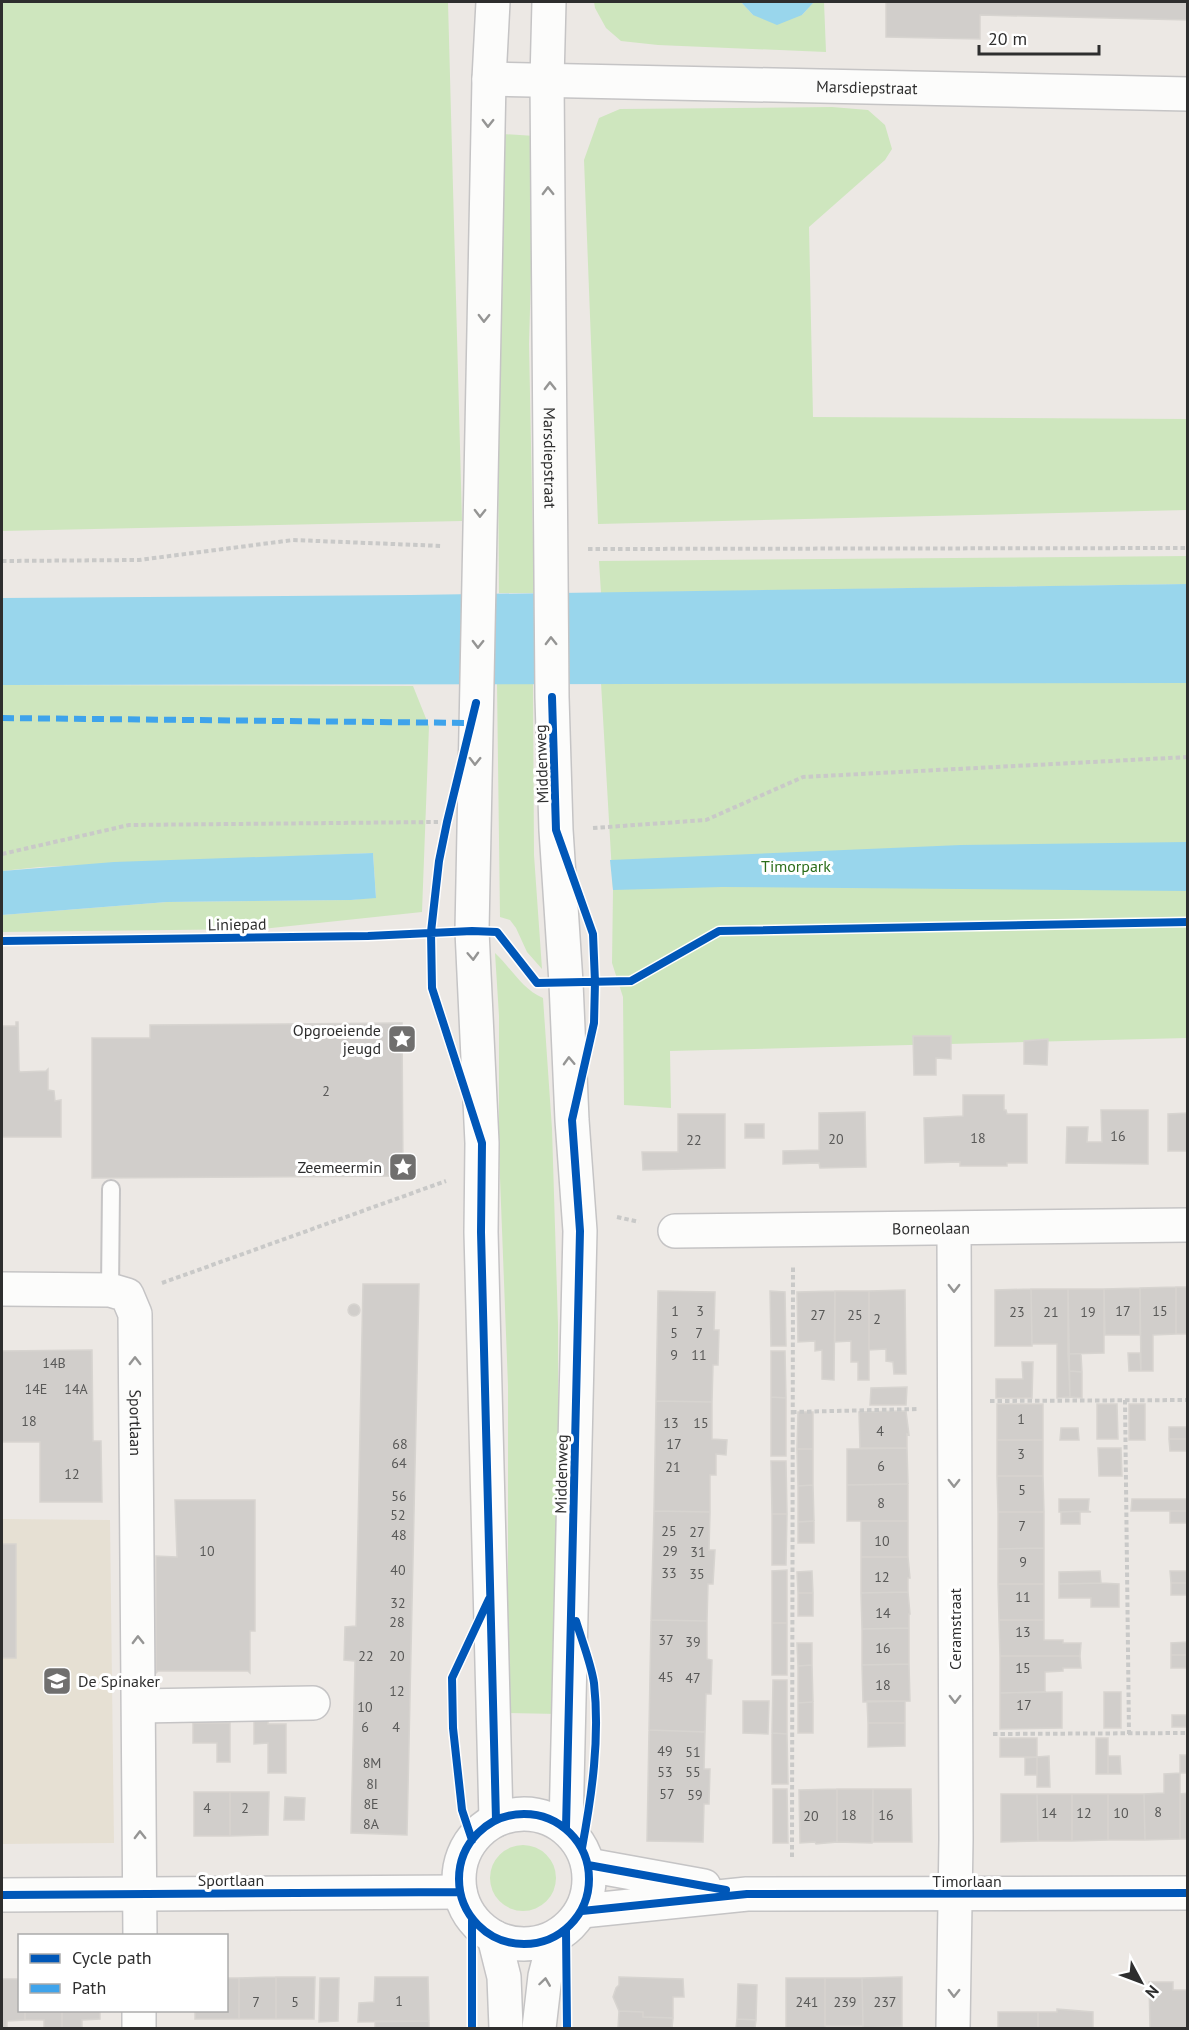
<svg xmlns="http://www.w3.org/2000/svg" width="1189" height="2030" font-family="'PT Sans',sans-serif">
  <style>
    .education { fill: #e6e0d3 }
    .green { fill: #cee6be }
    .water { fill: #99d6ec }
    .building { fill: #d1cecb; stroke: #d7d4d0; stroke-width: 1.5 }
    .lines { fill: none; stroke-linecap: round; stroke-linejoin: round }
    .service-casing { stroke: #c5c4c5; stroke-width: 20 }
    .minor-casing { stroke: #c5c4c5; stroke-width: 36 }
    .tertiary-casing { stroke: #c5c4c5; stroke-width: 36 }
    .secondary-casing { stroke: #c5c4c5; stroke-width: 36 }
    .path { stroke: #c9c9c8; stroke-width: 4; stroke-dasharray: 4.5 3; stroke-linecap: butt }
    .service { stroke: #fcfcfb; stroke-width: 16 }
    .minor { stroke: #fcfcfb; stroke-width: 33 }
    .tertiary { stroke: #fcfcfb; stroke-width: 33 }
    .secondary { stroke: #fcfcfb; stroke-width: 33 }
    .quiet { stroke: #3ea3eb; stroke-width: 6; stroke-dasharray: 12 6; stroke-linecap: butt }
    .cycleway-casing { stroke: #fff; stroke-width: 11 }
    .cycleway { stroke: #0057b8; stroke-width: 8 }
    .oneway { stroke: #959594 }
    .labels { text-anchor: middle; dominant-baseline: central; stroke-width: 6; stroke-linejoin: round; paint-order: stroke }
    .number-label { font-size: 14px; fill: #585857 }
    .street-label { font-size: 16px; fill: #2e2e2e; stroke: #fff }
    .park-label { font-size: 16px; fill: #2c6e1b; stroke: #fff }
    .poi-label { font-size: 16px; fill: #2e2e2e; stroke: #fff; text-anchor: end }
  </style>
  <rect width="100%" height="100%" fill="#ece8e4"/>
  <path class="education" d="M2,1519l108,1 4,323 -112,1z"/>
  <path class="green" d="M2,2h446l14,519 -460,10z
    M594,2h147l12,13h49l12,-13h10l2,50 -168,-7 -37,-4 -15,-13 -11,-20z
    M832,107l36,3 17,15 7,24 -7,11 -76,67 4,190 374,2v91l-589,14 -14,-364 15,-42 21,-9z
    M503,134l32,2 -6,208 5,249h-35l-1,-143z
    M1187,556l1,28 -587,9 -2,-32z
    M601,683h586v355l-517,13 1,57 -47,-3 -1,-108 -11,-34 1,-73z
    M497,684h36l1,171 8,114 -15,-17 -11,-24 -6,-8 -10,-3z
    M2,685l411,1 16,40 -7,186 -160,17 -260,3v-17l165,-13 184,-2 25,-3 -3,-44 -333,14 -38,4z
    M495,953c17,16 27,36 48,45l9,131 6,196 1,389 -51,-1v-327l-9,-234v-136z
    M490 1878a33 33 0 1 1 66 0a33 33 0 1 1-66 0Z"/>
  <path class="water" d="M741,2h73l-12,13 -25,10 -24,-10z
    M1187,584v99l-1185,2v-87l409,-3z
    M1187,842v49l-465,-4 -109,3 -3,-30 351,-15z
    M373,853l3,45 -25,2 -184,2 -165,13v-44l112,-9z"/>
  <path class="building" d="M886,2h302v18l-208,-5v24l-94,-2z
    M16,1022h2l1,48 1,2 26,-1 2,-2v21l6,1 1,10 6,-1v37h-59v-111h14z
    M402,1023l1,153 -311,2v-140h58v-13z
    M913,1036h38v23l-15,-1v17h-22z
    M1048,1039l-1,26 -23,-1v-23z
    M963,1095h41v15h2l1,4h20v49h-20v3h-47v-4l-35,1 -1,-45 39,-2z
    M1101,1110h47v54l-82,-1 1,-36h21l-1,15h15z
    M865,1112l1,55 -46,1 -1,-5 -36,1v-13l36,-1v-37z
    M1188,1113v38h-20v-37z
    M678,1114h47v54l-82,2 -1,-18h36z
    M745,1124h19v14h-19z
    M363,1284h56l-12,551 -56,-2 4,-172 -11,-1 1,-33 11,-1z
    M1176,1287h12v47h-12z
    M1176,1287v47l-23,1v36h-12l-1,-83z
    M1140,1288v47h-35l-1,-46z
    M1031,1289l1,57h-37v-56z
    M1031,1289h37l2,108 -13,1v-54h-25z
    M1068,1289h36v64l-36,1z
    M905,1290l1,84h-12l-1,-12 -7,-1v-12l-17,1v-59z
    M658,1291l57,1 -1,38h5l-1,35h-5l-1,37 -56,-1z
    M770,1291l15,1 1,54h-15z
    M835,1291l-1,89 -12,-1v-29l-7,1v-10l-17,1 -1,-50z
    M835,1291h34v89h-11v-18h-7v-21l-16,1z
    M348 1310a6 6 0 1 1 12 0a6 6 0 1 1-12 0Z
    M92,1350l1,91h8l1,61h-62v-60h-38v-91z
    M771,1351h14l1,47 -15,-1z
    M1128,1353h12l1,18h-12z
    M1068,1354h13l1,18 -13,-1z
    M1022,1362h11l-1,36h-36v-19h27z
    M1069,1371l13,1v26l-12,-1z
    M907,1387l-1,18h-36l1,-17z
    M771,1397l15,1v58h-15z
    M656,1401l56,1v37l15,1 -1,15 -10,-1v21h-6v37l-56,-1z
    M997,1404h46v36h-46z
    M1097,1404h20l1,35h-21z
    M1129,1404h16v36h-16z
    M906,1411l3,24 -2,-1v14h-47l-1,-36z
    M798,1412h15v37h-16z
    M1169,1427h19v12h-19z
    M1061,1428h17l1,12h-19z
    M1169,1439h19v12h-18z
    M997,1440h46v36h-46z
    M907,1448l1,36 -61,1v-36z
    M1098,1448h23l1,28h-23z
    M797,1449h16v36l-15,1z
    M771,1461h15l1,53h-15z
    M997,1476h46l1,36h-46z
    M908,1484v37h-61v-36z
    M813,1485l1,36 -16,1v-36z
    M1059,1499h30l-1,12 -29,1z
    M1132,1499h56v12h-57z
    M175,1500h80v131h-5v42l-2,-2h-90l-2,2v-117l21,1z
    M654,1511l56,1 -1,38h6l-2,34h-5l-1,37 -56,-1z
    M1088,1511l3,1h-11v12h-19v-12z
    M1170,1511h18v12h-18z
    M998,1512h46v36l-46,1z
    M772,1514h15l-1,51h-14z
    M814,1521v22h-16v-21z
    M861,1521h47v36h-47z
    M2,1544h14v114h-14z
    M1044,1548v36h-46v-35z
    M861,1557h47l2,21h-2v14l-47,1z
    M787,1570v53h-15v-52z
    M812,1571l1,22h-15l-1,-21z
    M1100,1571l1,12 -42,1v-12z
    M1170,1571h18v12h-17z
    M1101,1583l18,1v23h-28v-9h-32v-14z
    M1171,1583h17v12h-17z
    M998,1584h46v36h-45z
    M908,1592l2,22h-1v14l-47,1 -1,-36z
    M798,1593h15v23h-15z
    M651,1620l56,1v38l5,1 -1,34h-5l-1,38 -56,-2z
    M999,1620h45v20h19v3h18l-1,13h-80z
    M772,1623h15v52h-15z
    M909,1628v36l-47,1v-36z
    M1188,1642v13h-17v-12z
    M797,1643h15v22l-14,1z
    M1171,1655h17v13h-17z
    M1000,1656h80l1,12h-18v3l-18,1v20l-45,1z
    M909,1664l1,37 -47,1 -1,-37z
    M812,1665l1,37 -15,1v-37z
    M773,1680h14v54l-15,-1z
    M1062,1692v36l-62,1v-36z
    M1104,1692h17v36h-17z
    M743,1701h26l-1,33 -25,-1z
    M867,1701h38v22h-37z
    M813,1702v31h-15v-30z
    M1172,1715h16v12h-16z
    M254,1716h14v8h18v49h-18v-30l-14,1z
    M193,1723h37v39h-13v-19h-24z
    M868,1723h37v23l-37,1z
    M649,1730l56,2 -1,37h6l-1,35h-5l-1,38 -56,-1z
    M772,1733l15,1 1,50h-16z
    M1000,1738h37v19h-37z
    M1096,1738h12v36h-12z
    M1180,1755h8v18h-8z
    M1049,1756l1,31h-13v-30z
    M1108,1756h12l1,18h-13z
    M1037,1757v18h-12v-17z
    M1180,1773v66l-35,1 -1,-46 20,-1v-19z
    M773,1789h14l1,54h-15z
    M837,1789h36l-1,54 -35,-1z
    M837,1789v53l-21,2 -1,-2 -15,1 -1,-53z
    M873,1789h38l1,53h-39z
    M194,1792h36v44h-36z
    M230,1792h39l-1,43 -38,1z
    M1188,1793v46h-8v-45z
    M1001,1794h36l1,47 -37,1z
    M1037,1794h35v47h-34z
    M1072,1794h36v46l-36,1z
    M1108,1794h36l1,46h-37z
    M285,1797l20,1 -1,22h-20z
    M276,1977h39l-1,42h-38z
    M276,1977v42h-37v-41z
    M375,1977h53l1,44 -71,1 1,-19 15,-1z
    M619,1977l64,2 1,18h-11v21l-30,-1v-5l-24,-1 -6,-14 3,-9 3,-3z
    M901,1977h1v49l-39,2 -1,-50z
    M226,1978h13v41h-44v-9h31z
    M320,1978h19l-1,43 -19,1z
    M786,1978h39v50h-39z
    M825,1978h37l1,48h-38z
    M2,1979h18v31h5v10l-18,1v7h-5z
    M1149,1982h24v8h15v38h-38z
    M738,1984l19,1 -1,35 -19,-1z
    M1057,2009l36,3v16h-55v-16h19z
    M25,2010h37v18h-18v-8h-19z
    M62,2010h38v9l-18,1v8h-20z
    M619,2011l24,1v5l30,1 -1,10h-54z
    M998,2012h40v16h-40z
    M737,2019l19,1 -1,8h-19z
    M375,2021h54v7h-54z"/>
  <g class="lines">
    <g class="service-casing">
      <path id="service" d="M110,1290l1,-101"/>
    </g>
    <g class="minor-casing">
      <g id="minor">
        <path id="s1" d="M489,79l699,15"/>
        <path id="s2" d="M675,1231l513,-6"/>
        <path id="s3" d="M2,1289l108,1 17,5 8,19 5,622"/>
        <path d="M139,1706l174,-3"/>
        <path d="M139,2028v-18"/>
        <path d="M953,2028l3,-188 -2,-611"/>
      </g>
    </g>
    <g class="tertiary-casing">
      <path id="tertiary" d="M588,1865l116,21
        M2,1895l458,-3
        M582,1911l165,-17 441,-1"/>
    </g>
    <g class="secondary-casing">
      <g id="secondary">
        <path d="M493,2l-4,77 -17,852 10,212 -1,89 15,588"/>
        <path id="s4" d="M549,2l-2,78 5,617 4,133 10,153 6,137 8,111 -14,597"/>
        <circle cx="524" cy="1879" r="65"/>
        <path d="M494,1937l10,40 2,51"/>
        <path d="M539,2028l6,-52 10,-39"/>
      </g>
    </g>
    <path class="path" d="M588,549l600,-1
      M2,561l137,-1 154,-20 150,6
      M593,828l113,-8 97,-43 385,-20
      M2,854l127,-29 309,-3
      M617,1217l22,5
      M162,1283l284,-102
      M1125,1400l4,334
      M990,1401l198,-1
      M792,1412l126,-3
      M993,1734l195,-1
      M792,1857l1,-590"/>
    <use href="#service" class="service"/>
    <use href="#minor" class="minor"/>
    <use href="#tertiary" class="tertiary"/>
    <use href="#secondary" class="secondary"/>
    <path class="quiet" d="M2,718l469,5"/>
    <g class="cycleway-casing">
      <path id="cycleway" d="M552,697l4,133 37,104 2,48 -1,41 -22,97 8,111 -14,597
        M476,703l-29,119 -8,39 -8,71 1,56 50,155 -1,89 15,588
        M2,941l366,-5 104,-5 25,1 40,51 94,-2 88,-50 469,-9
        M576,1621c6,20 15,42 18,62 6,55 -2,111 -12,165
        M459 1879a65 65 0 1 1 130 0a65 65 0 1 1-130 0Z
        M472,1840l-10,-30 -9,-82 -1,-50 37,-79
        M588,1865l138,25
        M2,1895l458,-3
        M582,1911l165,-17 441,-1
        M566,1930l1,98
        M472,2028v-109"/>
    </g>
    <use href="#cycleway" class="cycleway"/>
  </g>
  <defs><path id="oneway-chevron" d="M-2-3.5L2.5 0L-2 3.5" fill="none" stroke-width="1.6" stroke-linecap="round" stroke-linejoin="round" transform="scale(1.5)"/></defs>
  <g class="oneway">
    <use href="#oneway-chevron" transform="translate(488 123) rotate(91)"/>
    <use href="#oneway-chevron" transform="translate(548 191) rotate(-91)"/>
    <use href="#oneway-chevron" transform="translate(484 318) rotate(91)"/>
    <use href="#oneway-chevron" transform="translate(550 386) rotate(-91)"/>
    <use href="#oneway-chevron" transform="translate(480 513) rotate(91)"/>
    <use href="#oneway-chevron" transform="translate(551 641) rotate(-91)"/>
    <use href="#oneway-chevron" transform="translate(478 644) rotate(91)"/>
    <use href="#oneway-chevron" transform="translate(475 761) rotate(91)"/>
    <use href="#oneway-chevron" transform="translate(473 956) rotate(87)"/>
    <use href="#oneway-chevron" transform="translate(569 1061) rotate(-92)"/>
    <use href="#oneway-chevron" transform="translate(954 1288) rotate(90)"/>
    <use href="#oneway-chevron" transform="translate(135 1361) rotate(-90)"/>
    <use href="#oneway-chevron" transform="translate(954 1483) rotate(90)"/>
    <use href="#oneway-chevron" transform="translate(138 1640) rotate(-91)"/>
    <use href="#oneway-chevron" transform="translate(955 1699) rotate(90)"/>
    <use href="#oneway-chevron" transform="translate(140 1835) rotate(-91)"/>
    <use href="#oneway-chevron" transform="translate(545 1982) rotate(-82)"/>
    <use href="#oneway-chevron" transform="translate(954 1993) rotate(91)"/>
  </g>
  <defs>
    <g id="sight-square" transform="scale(1.5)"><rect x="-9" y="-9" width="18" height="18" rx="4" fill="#706f6e" stroke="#fff"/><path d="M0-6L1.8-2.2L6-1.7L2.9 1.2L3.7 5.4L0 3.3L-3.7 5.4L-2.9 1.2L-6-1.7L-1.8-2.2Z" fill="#fff"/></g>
    <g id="university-square" transform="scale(1.5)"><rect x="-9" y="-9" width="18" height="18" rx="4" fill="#706f6e" stroke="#fff"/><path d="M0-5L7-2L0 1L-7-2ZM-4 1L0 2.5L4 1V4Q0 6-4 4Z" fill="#fff"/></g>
  </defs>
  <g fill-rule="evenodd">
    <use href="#sight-square" x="402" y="1039"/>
    <use href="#sight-square" x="403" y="1167"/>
    <use href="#university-square" x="57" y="1681"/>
  </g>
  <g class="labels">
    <g class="number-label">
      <text x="326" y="1091">2</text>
      <text x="1118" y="1136">16</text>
      <text x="978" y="1138">18</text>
      <text x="836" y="1139">20</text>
      <text x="694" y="1140">22</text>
      <text x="675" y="1311">1</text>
      <text x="700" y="1311">3</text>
      <text x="1123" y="1311">17</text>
      <text x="1160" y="1311">15</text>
      <text x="1017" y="1312">23</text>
      <text x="1051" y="1312">21</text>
      <text x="1088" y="1312">19</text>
      <text x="818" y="1315">27</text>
      <text x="855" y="1315">25</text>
      <text x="877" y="1319">2</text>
      <text x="674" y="1333">5</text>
      <text x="699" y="1333">7</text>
      <text x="674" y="1355">9</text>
      <text x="699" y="1355">11</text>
      <text x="54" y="1363">14B</text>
      <text x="36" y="1389">14E</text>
      <text x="76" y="1389">14A</text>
      <text x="1021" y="1419">1</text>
      <text x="29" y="1421">18</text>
      <text x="671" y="1423">13</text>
      <text x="701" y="1423">15</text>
      <text x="880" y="1431">4</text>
      <text x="400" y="1444">68</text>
      <text x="674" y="1444">17</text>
      <text x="1021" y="1454">3</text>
      <text x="399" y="1463">64</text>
      <text x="881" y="1466">6</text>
      <text x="673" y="1467">21</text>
      <text x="72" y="1474">12</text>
      <text x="1022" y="1490">5</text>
      <text x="399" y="1496">56</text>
      <text x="881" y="1503">8</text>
      <text x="398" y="1515">52</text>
      <text x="1022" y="1526">7</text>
      <text x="669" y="1531">25</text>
      <text x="697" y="1532">27</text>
      <text x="399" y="1535">48</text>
      <text x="882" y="1541">10</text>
      <text x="207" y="1551">10</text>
      <text x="670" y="1551">29</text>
      <text x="698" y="1552">31</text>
      <text x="1023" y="1562">9</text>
      <text x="398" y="1570">40</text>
      <text x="669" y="1573">33</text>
      <text x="697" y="1574">35</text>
      <text x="882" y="1577">12</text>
      <text x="1023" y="1597">11</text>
      <text x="398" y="1603">32</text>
      <text x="883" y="1613">14</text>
      <text x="397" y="1622">28</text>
      <text x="1023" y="1632">13</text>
      <text x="666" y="1640">37</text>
      <text x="693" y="1642">39</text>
      <text x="883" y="1648">16</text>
      <text x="366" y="1656">22</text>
      <text x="397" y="1656">20</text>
      <text x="1023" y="1668">15</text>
      <text x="666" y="1677">45</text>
      <text x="693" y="1678">47</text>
      <text x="883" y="1685">18</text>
      <text x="397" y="1691">12</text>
      <text x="1024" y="1705">17</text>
      <text x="365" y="1707">10</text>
      <text x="365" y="1727">6</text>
      <text x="396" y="1727">4</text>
      <text x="665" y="1751">49</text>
      <text x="693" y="1752">51</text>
      <text x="372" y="1763">8M</text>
      <text x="665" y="1772">53</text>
      <text x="693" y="1772">55</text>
      <text x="372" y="1784">8I</text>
      <text x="667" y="1794">57</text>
      <text x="695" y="1795">59</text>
      <text x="371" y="1804">8E</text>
      <text x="207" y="1808">4</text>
      <text x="245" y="1808">2</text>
      <text x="1158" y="1812">8</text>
      <text x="1049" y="1813">14</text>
      <text x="1084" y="1813">12</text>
      <text x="1121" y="1813">10</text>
      <text x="849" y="1815">18</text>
      <text x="886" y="1815">16</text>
      <text x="811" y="1816">20</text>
      <text x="371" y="1824">8A</text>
      <text x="399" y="2001">1</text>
      <text x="256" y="2002">7</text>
      <text x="295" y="2002">5</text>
      <text x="807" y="2002">241</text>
      <text x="845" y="2002">239</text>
      <text x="885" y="2002">237</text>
    </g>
    <g class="street-label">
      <text stroke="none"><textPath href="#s1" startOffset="378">Marsdiepstraat</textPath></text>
      <text stroke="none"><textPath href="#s4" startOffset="456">Marsdiepstraat</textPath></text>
      <text transform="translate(541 764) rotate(-92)">Middenweg</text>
      <text transform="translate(237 924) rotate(-1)">Liniepad</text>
      <text stroke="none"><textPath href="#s2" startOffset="256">Borneolaan</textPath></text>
      <text stroke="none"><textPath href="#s3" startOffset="255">Sportlaan</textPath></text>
      <text transform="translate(561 1474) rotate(-89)">Middenweg</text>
      <text transform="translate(955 1629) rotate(-90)">Ceramstraat</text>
      <text x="231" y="1880">Sportlaan</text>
      <text x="967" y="1881">Timorlaan</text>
    </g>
    <g class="park-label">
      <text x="796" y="866">Timorpark</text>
    </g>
    <g class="poi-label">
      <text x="381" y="1030">Opgroeiende<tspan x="381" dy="18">jeugd</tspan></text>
      <text x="382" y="1167">Zeemeermin</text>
      <text x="78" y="1681" text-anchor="start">De Spinaker</text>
    </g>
  </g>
  <rect width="1189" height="2030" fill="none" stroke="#2e2e2e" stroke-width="6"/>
  <rect x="18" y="1934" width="210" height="78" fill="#ffffff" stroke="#ababab" stroke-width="1.5"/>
  <rect x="30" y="1954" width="30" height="9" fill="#0057b8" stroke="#ababab" stroke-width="1.5"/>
  <text x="72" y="1964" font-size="18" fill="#2e2e2e">Cycle path</text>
  <rect x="30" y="1984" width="30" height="9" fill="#3ea3eb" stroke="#ababab" stroke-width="1.5"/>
  <text x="72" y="1994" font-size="18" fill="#2e2e2e">Path</text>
  <g transform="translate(1141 1982) rotate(131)" stroke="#ffffff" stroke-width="4.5" paint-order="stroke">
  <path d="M0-4.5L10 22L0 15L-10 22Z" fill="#2e2e2e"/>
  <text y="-9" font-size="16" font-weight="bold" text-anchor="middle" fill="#2e2e2e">N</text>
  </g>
  <path d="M979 45v9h120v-9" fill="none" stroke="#2e2e2e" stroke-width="3"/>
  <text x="988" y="45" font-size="18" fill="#2e2e2e" stroke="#ffffff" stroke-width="4.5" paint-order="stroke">20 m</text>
</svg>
